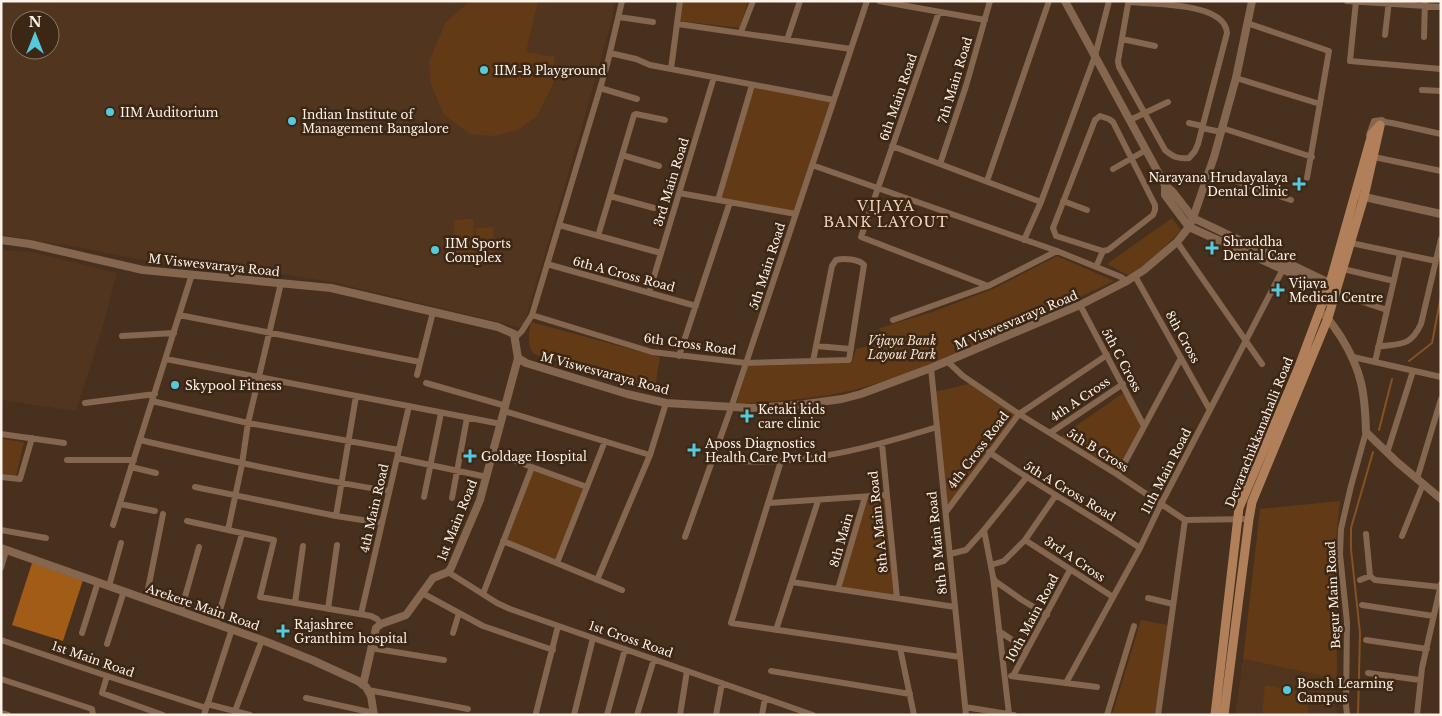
<svg xmlns="http://www.w3.org/2000/svg" width="1442" height="716" font-family="'Libre Baskerville',serif">
  <style>
    .built { fill: #51351e; fill-rule: evenodd }
    .green { fill: #623a16 }
    .forest { fill: #a15c17 }
    .lines { fill: none; stroke-linecap: round; stroke-linejoin: round }
    .stream { stroke: #875122; stroke-width: 2 }
    .minor { stroke: #85664e; stroke-width: 6 }
    .tertiary { stroke: #85664e; stroke-width: 8 }
    .secondary { stroke: #b1805a; stroke-width: 9 }
    .poi-dot { fill: #54cadc; stroke: #3c2614; stroke-width: 2 }
    .labels { text-anchor: middle; dominant-baseline: central; stroke-width: 5; stroke-linejoin: round; paint-order: stroke }
    .poi-label { font-size: 12px; fill: #fef2e9; stroke: #3c2614; text-anchor: start }
    .street-label { font-size: 12px; fill: #fef2e9; stroke: #3c2614 }
    .park-label { font-size: 12px; font-style: italic; fill: #f4e0d1; stroke: #3c2614 }
    .neighbourhood-label { font-size: 14px; letter-spacing: 1px; fill: #efd2bc; stroke: #3c2614 }
  </style>
  <rect width="100%" height="100%" fill="#47301e"/>
  <path class="built" d="M1,1h614l-3,19 -49,173 -40,135 -187,-45 -53,-9 -53,-6 -67,-4 -81,-16 -81,-13zM20,20h30v30h-30z
    M1,250l31,2 85,21 -16,60 -25,78 -75,-11z
    M1243,659l94,20 -2,23 2,13h-102z"/>
  <path class="green" d="M479,1h59l-12,51 28,5v25l-17,34 -19,14 -24,6 -24,-2 -26,-19 -13,-30 -2,-23 16,-39 23,-20z
    M682,1h66l-8,27 -60,-7z
    M752,85l82,15 -38,114 -78,-14z
    M1172,218l9,12c-16,18 -33,32 -52,46l-22,-12z
    M473,219l2,39h-20l-1,-38z
    M493,227l2,29 -18,1 -1,-29z
    M1057,256l57,25c-81,38 -163,81 -249,106 -42,12 -86,14 -129,17l12,-38 104,-3 4,-14 21,-5 3,-16 55,-17 60,-23z
    M531,322l129,35 -5,31 -33,-7 -88,-27c-8,-9 -5,-21 -3,-32z
    M973,383l46,31 -73,98 -12,-120z
    M1126,391l18,35 -26,49 -59,-37z
    M1,439l23,3 -8,34 -15,-2z
    M532,467l55,20 -30,76 -54,-22z
    M887,495l10,103 -59,-9 27,-92z
    M1340,501l-4,37 1,141 -94,-20 17,-150z
    M1141,620l27,5 -10,90h-46z
    M1265,685l45,9 -3,21h-45z"/>
  <path class="forest" d="M32,563l51,17 -20,61 -51,-16z"/>
  <g class="lines">
    <path class="stream" d="M1409,361l23,-18 9,-47
      M1379,430l13,-51
      M1358,715l2,-82 -9,-84v-21l22,-76"/>
    <path class="minor" d="M879,1l106,19
      M1347,1l94,6
      M1356,1l-6,60 91,8
      M1130,2c24,3 95,0 97,31l-29,111 -3,7 -6,7c-11,1 -16,-1 -24,-8l-46,-83 -1,-6 10,-57z
      M939,12l-78,225 127,49 69,-35
      M619,17l34,5
      M1247,23l82,28 -22,127
      M678,24l173,25
      M741,32l12,-31
      M1385,35l4,-34
      M1424,37l1,-36
      M1122,39l33,7
      M787,40l13,-39
      M610,53l26,6 14,6 184,35
      M671,69l9,-68
      M1236,78l84,26
      M600,88l37,11
      M1422,90l19,1
      M1100,116l9,3 4,3 42,83v5l-2,5 -45,35 -5,1 -47,-15 -3,-8 42,-108z
      M1130,120l38,-18
      M1189,123l13,3
      M1380,125l5,-3 7,1 49,11
      M1202,128l19,4
      M1222,128l90,29
      M1369,135l5,-14 8,-1 3,2
      M892,146l149,56
      M622,155l37,11
      M1374,157l67,14
      M940,164l26,-78 24,-85
      M812,165l245,86 64,26 6,4
      M1113,169l33,-19
      M1209,172l82,28
      M987,181l62,-180
      M679,193l117,21
      M610,196l44,12
      M718,200l34,-115
      M1063,201l24,9
      M559,225l102,28
      M598,236l36,-121 2,-1 29,6
      M1024,240l17,-38 54,-146 14,-55
      M1177,242l85,122
      M1351,243l85,18
      M547,264l149,42
      M1096,267l7,-16
      M1343,269l51,12
      M1135,276l75,134
      M649,293l65,-216
      M1336,293l51,17
      M1080,305l64,121
      M179,315l241,47
      M532,315l120,37 94,11 103,-3 15,-95c-5,-6 -20,-7 -28,-5l-4,6 -19,95
      M893,320l95,-34
      M122,336l52,-3
      M516,337l6,-6 10,-16 75,-250 15,-64
      M816,346l35,3
      M1378,347c23,-4 32,0 43,-23l20,-85
      M679,356l51,-154
      M1353,357l88,20
      M166,359l335,65
      M948,362l15,14 56,38 99,61 67,45 64,-1
      M1375,362l25,-108
      M931,368l35,347
      M417,375l16,-63
      M426,383l80,23
      M152,401l96,22 151,27
      M85,403l70,-9
      M504,411l146,44
      M1050,433l73,-49
      M1,434l63,9
      M140,440c83,19 165,38 249,51
      M882,444l15,154
      M989,452c49,34 102,63 151,96
      M493,453l94,34
      M1387,453l26,-82
      M397,458l90,19
      M714,459c78,10 149,-9 223,-32
      M67,460h67
      M781,461l-50,162 229,34
      M131,467l25,6
      M1118,475l63,-117
      M1,477l19,2 12,-41
      M1417,479l24,-80
      M195,487l141,29 46,7
      M424,497l17,-84
      M452,498l15,-80
      M769,503l118,-8
      M120,504l35,7
      M946,512l73,-98 88,-59
      M336,516l20,-120
      M187,521l87,19 -14,57 111,19 6,3 4,5
      M113,525l79,-251
      M1,530l45,8
      M228,530l14,-66 6,-41 33,-140
      M984,530l9,47 16,137
      M1366,534l4,42 5,4 65,7
      M1402,536l21,-52
      M685,537l46,-129 136,-407
      M1025,540l88,57
      M503,541l119,49
      M950,554l16,-4 18,-20 42,-52
      M557,563l48,-122
      M991,565l13,-4 21,-21 31,-45
      M1,568l5,-17
      M448,572l49,31 13,6 303,106
      M993,577l2,4 27,19 25,15
      M597,580l53,-125 16,-52
      M1360,580l10,-4
      M792,582l163,25
      M109,586l12,-43
      M838,589l27,-92
      M422,593l61,33 70,24
      M483,594l49,-127
      M1148,598l25,6
      M146,599l17,-85
      M295,603l8,-57
      M1362,605l71,11
      M328,609l9,-64
      M181,611l18,-64
      M361,614l48,-208
      M216,624l26,-90
      M776,630l42,-129
      M999,631l28,19
      M82,633l16,-51
      M453,633l6,-20
      M1,640l106,36 99,32
      M1366,640l61,9
      M107,644l17,-53
      M371,648l73,12
      M900,648l14,67
      M771,671l139,23
      M1368,673l52,7
      M107,676l-5,17 61,22
      M1011,676l86,11
      M1013,676l57,-106
      M1,679l91,30 1,6
      M1066,683l74,-135 21,-44 122,-235
      M368,690l100,19
      M306,698l68,15
      M207,704l43,11
      M965,707l49,8
      M235,711l27,-71
      M1,713l7,2
      M536,713l22,-87
      M204,715l28,-86
      M574,715l19,-77
      M607,715l18,-66
      M637,715l17,-56
      M680,715l7,-44
      M716,715l6,-32
      M762,715l3,-17
      M1107,715l27,-89
      M1158,715l27,-195
      M1347,715l-1,-10 1,-83 -7,-68 1,-25 10,-43 15,-54
      M1417,715l5,-47 19,-84"/>
    <path class="tertiary" d="M1065,1l100,184 7,6 21,27 141,67
      M1165,185v10l24,32 142,64
      M1360,196l81,18
      M1,240l29,4 113,26 188,18 167,39 16,7 4,24 8,5 101,31 39,9 85,5 47,-3 44,-6 19,-5 70,-26 149,-63 47,-24 17,-11 33,-28 12,-15 4,-9 21,-61 22,-79 16,-77
      M1324,315c7,6 12,15 17,22 21,34 24,56 25,95l31,30 44,37
      M1,548l261,92 50,20 46,21 8,6 5,9 3,19
      M363,685l13,-57 5,-4 25,-9 27,-37 15,-6 3,-4 29,-68 38,-142"/>
    <path class="secondary" d="M1215,715l24,-207 59,-139 32,-86 42,-149 8,-9
      M1224,715l25,-196 3,-17 76,-184 36,-121 16,-71"/>
  </g>
  <g class="poi-dot">
    <circle cx="484" cy="70" r="5"/>
    <circle cx="110" cy="112" r="5"/>
    <circle cx="292" cy="121" r="5"/>
    <path d="M1296.5 176.5h5v5h5v5h-5v5h-5v-5h-5v-5h5z"/>
    <path d="M1209.5 240.5h5v5h5v5h-5v5h-5v-5h-5v-5h5z"/>
    <circle cx="435" cy="250" r="5"/>
    <path d="M1275.5 282.5h5v5h5v5h-5v5h-5v-5h-5v-5h5z"/>
    <circle cx="175" cy="385" r="5"/>
    <path d="M744.5 408.5h5v5h5v5h-5v5h-5v-5h-5v-5h5z"/>
    <path d="M691.5 442.5h5v5h5v5h-5v5h-5v-5h-5v-5h5z"/>
    <path d="M467.5 448.5h5v5h5v5h-5v5h-5v-5h-5v-5h5z"/>
    <path d="M280.5 623.5h5v5h5v5h-5v5h-5v-5h-5v-5h5z"/>
    <circle cx="1287" cy="690" r="5"/>
  </g>
  <g class="labels">
    <g class="poi-label">
      <text x="494" y="70">IIM-B Playground</text>
      <text x="120" y="112">IIM Auditorium</text>
      <text x="302" y="114">Indian Institute of<tspan x="302" dy="14">Management Bangalore</tspan></text>
      <text x="1288" y="177" text-anchor="end">Narayana Hrudayalaya<tspan x="1288" dy="14">Dental Clinic</tspan></text>
      <text x="1223" y="241">Shraddha<tspan x="1223" dy="14">Dental Care</tspan></text>
      <text x="445" y="243">IIM Sports<tspan x="445" dy="14">Complex</tspan></text>
      <text x="1289" y="283">Vijaya<tspan x="1289" dy="14">Medical Centre</tspan></text>
      <text x="185" y="385">Skypool Fitness</text>
      <text x="758" y="409">Ketaki kids<tspan x="758" dy="14">care clinic</tspan></text>
      <text x="705" y="443">Aposs Diagnostics<tspan x="705" dy="14">Health Care Pvt Ltd</tspan></text>
      <text x="481" y="456">Goldage Hospital</text>
      <text x="294" y="624">Rajashree<tspan x="294" dy="14">Granthim hospital</tspan></text>
      <text x="1297" y="683">Bosch Learning<tspan x="1297" dy="14">Campus</tspan></text>
    </g>
    <g class="street-label">
      <text transform="translate(955 80) rotate(-73)">7th Main Road</text>
      <text transform="translate(898 97) rotate(-71)">6th Main Road</text>
      <text transform="translate(671 182) rotate(-73)">3rd Main Road</text>
      <text transform="translate(214 265) rotate(6)">M Viswesvaraya Road</text>
      <text transform="translate(767 266) rotate(-72)">5th Main Road</text>
      <text transform="translate(624 274) rotate(15)">6th A Cross Road</text>
      <text transform="translate(1016 320) rotate(-23)">M Viswesvaraya Road</text>
      <text transform="translate(1183 337) rotate(61)">8th Cross</text>
      <text transform="translate(690 344) rotate(8)">6th Cross Road</text>
      <text transform="translate(1122 360) rotate(62)">5th C Cross</text>
      <text transform="translate(605 373) rotate(15)">M Viswesvaraya Road</text>
      <text transform="translate(1080 399) rotate(-34)">4th A Cross</text>
      <text transform="translate(1259 432) rotate(-68)">Devarachikkanahalli Road</text>
      <text transform="translate(978 450) rotate(-53)">4th Cross Road</text>
      <text transform="translate(1098 450) rotate(32)">5th B Cross</text>
      <text transform="translate(1166 471) rotate(-63)">11th Main Road</text>
      <text transform="translate(1070 491) rotate(31)">5th A Cross Road</text>
      <text transform="translate(374 508) rotate(-77)">4th Main Road</text>
      <text transform="translate(457 520) rotate(-68)">1st Main Road</text>
      <text transform="translate(878 522) rotate(-96)">8th A Main Road</text>
      <text transform="translate(841 540) rotate(-74)">8th Main</text>
      <text transform="translate(937 543) rotate(-96)">8th B Main Road</text>
      <text transform="translate(1075 559) rotate(34)">3rd A Cross</text>
      <text transform="translate(1333 595) rotate(-93)">Begur Main Road</text>
      <text transform="translate(203 607) rotate(19)">Arekere Main Road</text>
      <text transform="translate(1032 618) rotate(-62)">10th Main Road</text>
      <text transform="translate(631 639) rotate(19)">1st Cross Road</text>
      <text transform="translate(93 659) rotate(19)">1st Main Road</text>
    </g>
    <g class="park-label">
      <text x="902" y="340">Vijaya Bank<tspan x="902" dy="14">Layout Park</tspan></text>
    </g>
    <g class="neighbourhood-label">
      <text x="886" y="206">VIJAYA<tspan x="886" dy="16">BANK LAYOUT</tspan></text>
    </g>
  </g>
  <rect width="1442" height="716" fill="none" stroke="#fef2e9" stroke-width="5"/>
  <g transform="translate(35 35)"><circle r="24" fill="#3c2614" stroke="#8a7869"/>
  <path d="M0-4L9 19L0 12L-9 19Z" fill="#54cadc"/>
  <text y="-8" font-size="14" font-weight="bold" text-anchor="middle" fill="#fef2e9">N</text>
  </g>
</svg>
